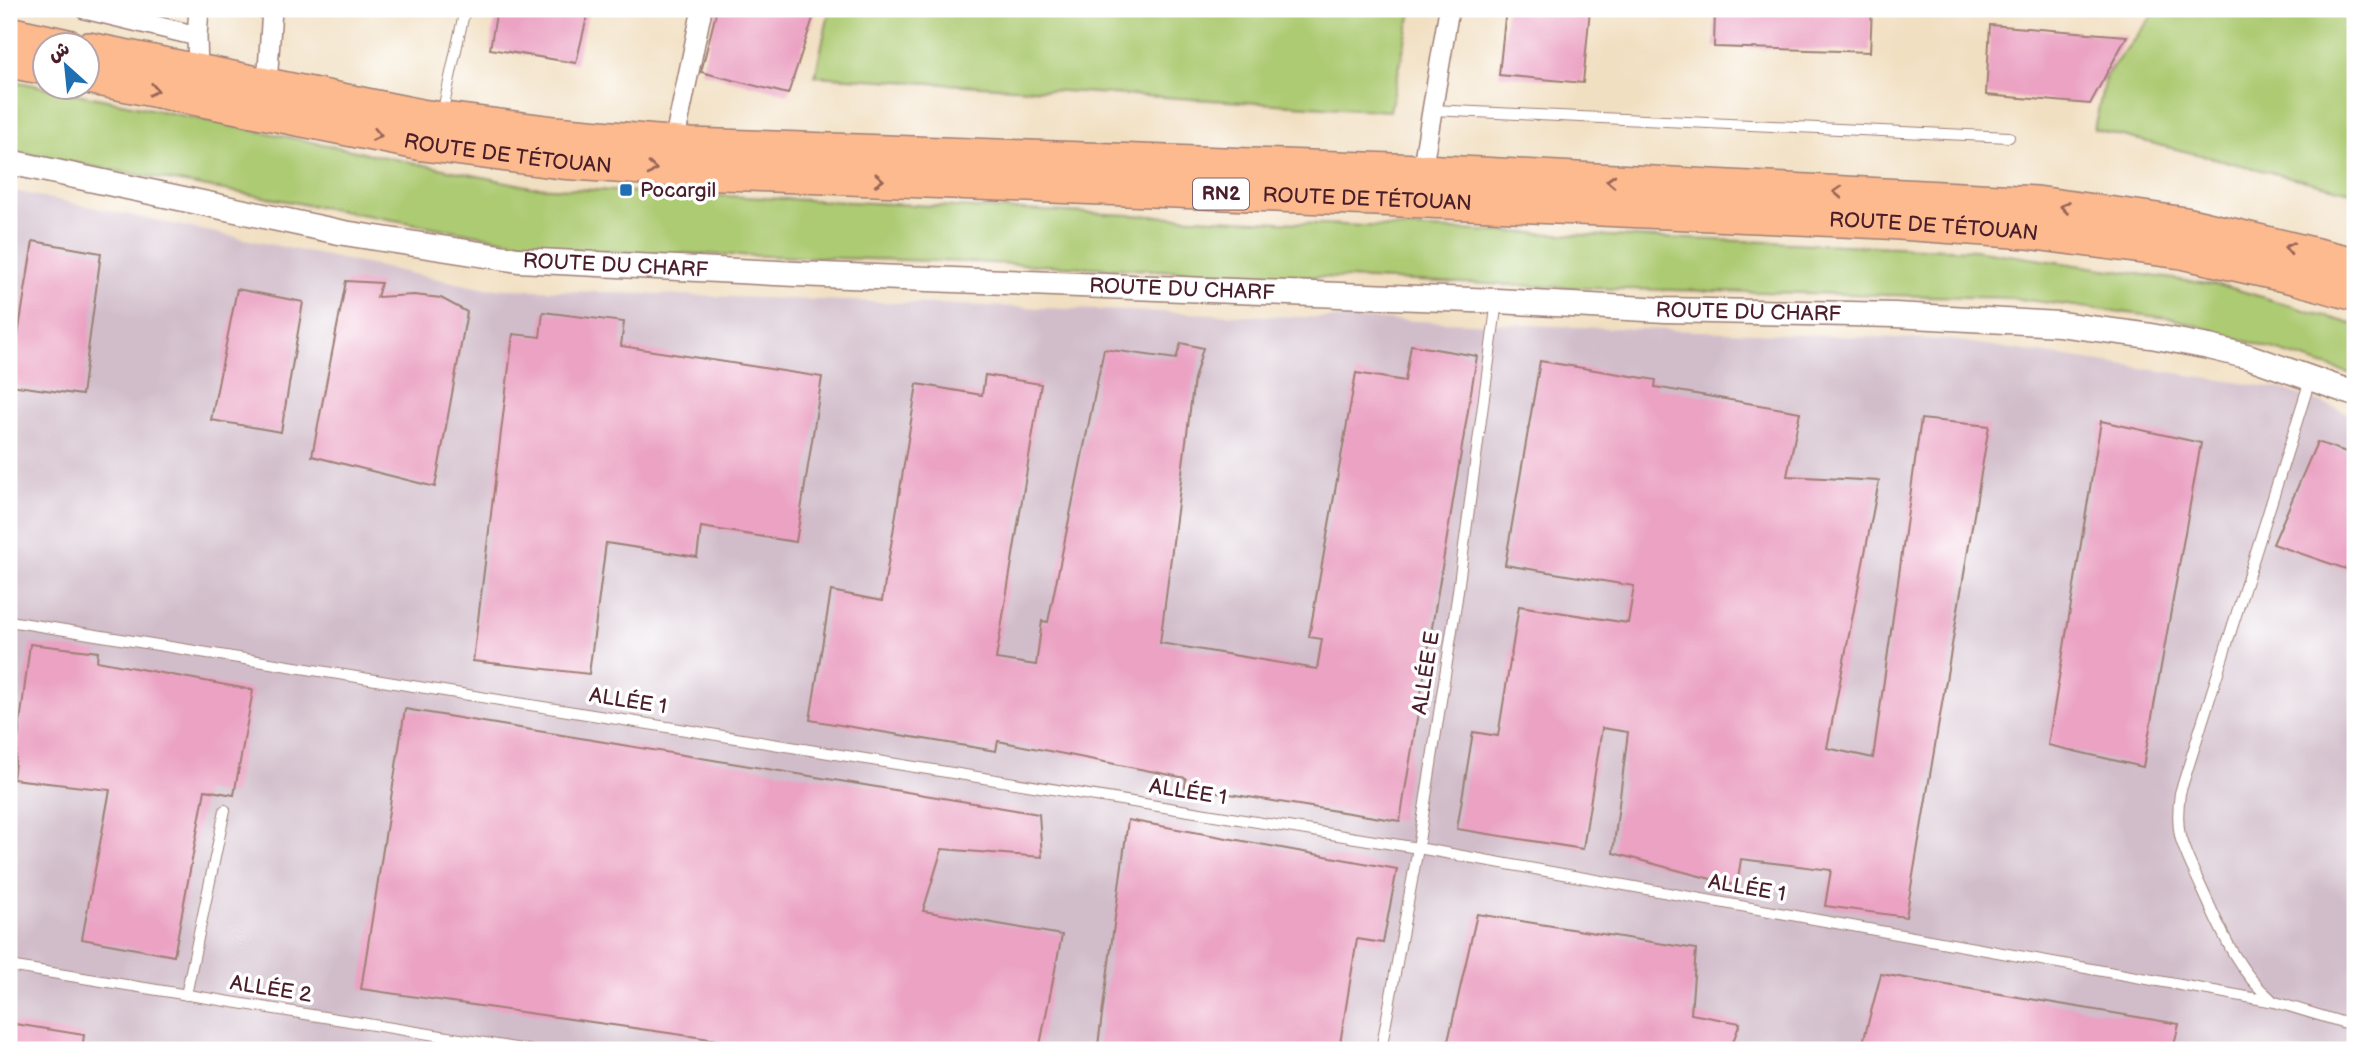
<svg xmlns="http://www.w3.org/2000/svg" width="2364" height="1059" font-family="'Balsamiq Sans','Playpen Sans Arabic',sans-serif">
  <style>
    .industrial { fill: #d1bdca }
    .green { fill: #adcb73; stroke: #7c754f; stroke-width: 2 }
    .building { fill: #eba2c3 }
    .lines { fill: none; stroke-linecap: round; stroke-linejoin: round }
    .service-casing { stroke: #9e7f76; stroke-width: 12 }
    .minor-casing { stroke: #9e7f76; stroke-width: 22 }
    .tertiary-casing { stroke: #9e7f76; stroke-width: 27 }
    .trunk-casing { stroke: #9e7f76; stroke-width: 36 }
    .service { stroke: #fff; stroke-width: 10 }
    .minor { stroke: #fff; stroke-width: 19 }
    .tertiary { stroke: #fff; stroke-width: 24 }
    .trunk { stroke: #fcba8e; stroke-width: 33 }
    .oneway { stroke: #9a6558 }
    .poi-dot { fill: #1f6fb2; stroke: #fff; stroke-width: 2.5 }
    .labels { text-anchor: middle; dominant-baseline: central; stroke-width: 7; stroke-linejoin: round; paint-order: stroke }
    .shield { fill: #fff; stroke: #80626b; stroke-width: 2 }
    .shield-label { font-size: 19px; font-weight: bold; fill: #4a1f2b }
    .street-label { font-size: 21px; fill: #4a1f2b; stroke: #fff }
    .poi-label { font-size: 21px; fill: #4a1f2b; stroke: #fff; text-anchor: start }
  </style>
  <rect width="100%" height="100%" fill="#fff"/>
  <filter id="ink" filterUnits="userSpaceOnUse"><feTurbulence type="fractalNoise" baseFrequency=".0143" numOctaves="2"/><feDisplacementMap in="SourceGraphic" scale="14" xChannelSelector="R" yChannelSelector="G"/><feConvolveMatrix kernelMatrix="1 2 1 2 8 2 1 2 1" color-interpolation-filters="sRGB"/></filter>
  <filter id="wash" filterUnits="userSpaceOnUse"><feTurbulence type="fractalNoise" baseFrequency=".00686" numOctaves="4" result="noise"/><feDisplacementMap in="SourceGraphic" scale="28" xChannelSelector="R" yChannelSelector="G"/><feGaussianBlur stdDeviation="1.57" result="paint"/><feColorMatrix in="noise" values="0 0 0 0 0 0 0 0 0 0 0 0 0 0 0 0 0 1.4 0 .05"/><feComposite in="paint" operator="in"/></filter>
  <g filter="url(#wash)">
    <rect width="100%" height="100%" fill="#f1dfc1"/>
    <path class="industrial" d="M9,190l472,98 1471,52 331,49 72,26v635h-2346z"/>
    <path class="green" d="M830,9h582l-22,102 -575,-35z
      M2158,9h197v184l-261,-64 12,-54z
      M9,80l522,107 897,42 546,21 254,37 127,38v50l-180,-56 -164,-21 -428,-10 -616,-26 -404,-12 -474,-84 -80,-16z"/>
    <g id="blocks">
      <path class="building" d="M497,9h92l-13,54 -86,-14z
        M717,9h99l-28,85 -87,-22z
        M1506,9h84l-7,74 -84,-8z
        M1715,9h157l-2,43 -156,-5z
        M1990,25l137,11 -37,68 -104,-9z
        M33,241l68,12 -19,142 -72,-10z
        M346,281l35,2 -4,14 37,-2 27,3 26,14 -32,175 -123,-31z
        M237,289l66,13 -22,130 -70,-12z
        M543,312l81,10 -3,24 201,31 -26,165 -95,-15 -4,30 -91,-14 -17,131 -116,-13 40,-327 27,3z
        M1181,343l22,5 -9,31 -34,264 157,26 5,-30 -13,-2 47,-264 49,8 6,-36 66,11 -77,465 -215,-34 1,-9 -188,-37 -2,10 -186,-31 21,-129 51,10 35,-217 65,11 3,-20 56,9 -45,275 40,6 6,-44 6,1 56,-273 72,10z
        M1540,361l116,19 -1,7 145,25 -13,64 92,5 -52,267 46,10 48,-339 68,7 -83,491 -81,-11 6,-36 -90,-11 -4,27 -124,-33 15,-121 -26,-4 -19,121 -126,-20 16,-97 25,4 21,-130 109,17 6,-37 -129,-21z
        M2101,421l100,22 -58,324 -95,-22z
        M2317,442l38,13v117l-82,-28z
        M30,644l68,8 -1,9 156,29 -19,105 -29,-5 -31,166 -92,-17 28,-149 -97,-11z
        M405,709l634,105 3,43 -100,-8 -19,62 139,24 -23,115h-252l-426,-61z
        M1128,820l269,49 -14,74 -26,-4 -18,111h-204l-37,-5z
        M1477,914l219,35 -5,65 49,9 -10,27h-284z
        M1881,974l298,50 -6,26h-312z
        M9,1023l75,12 -2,15h-73z"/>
    </g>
  </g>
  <g filter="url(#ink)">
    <use href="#blocks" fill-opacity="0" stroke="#9e7f76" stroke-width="2"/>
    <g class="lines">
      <g class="service-casing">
        <path id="service" d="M1432,110l577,27
          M442,114l23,-105
          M9,621l1409,227 857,154 80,24
          M9,966l519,84
          M186,995l39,-185
          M2271,999c-34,-28 -50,-69 -68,-108 -8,-18 -18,-36 -23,-55 -3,-15 -2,-29 0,-43l130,-413
          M1381,1050l37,-202 39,-250 40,-297"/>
      </g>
      <g class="minor-casing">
        <path id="minor" d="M85,9l112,27 1,36
          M197,36l2,-27
          M267,85l5,-76
          M674,143l28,-134
          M1422,171l27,-162"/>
      </g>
      <g class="tertiary-casing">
        <g id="tertiary">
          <path id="s1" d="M9,162l335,71 174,27 278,14 701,27 168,9 230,5 164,9 92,12 58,11 41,10 105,37"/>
        </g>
      </g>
      <g class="trunk-casing">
        <g id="trunk">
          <path d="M9,33l59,13"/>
          <path d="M88,49l333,67 134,17 136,12 731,26 615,32 149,21 169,40"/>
          <path d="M9,61l37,7"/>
          <path id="s2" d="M88,77l335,67 138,18 138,10 727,29 459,21 142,10 154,20 116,26 58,16"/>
        </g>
      </g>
      <use href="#service" class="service"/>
      <use href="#minor" class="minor"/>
      <use href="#tertiary" class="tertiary"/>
      <use href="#trunk" class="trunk"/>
    </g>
    <defs><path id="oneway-chevron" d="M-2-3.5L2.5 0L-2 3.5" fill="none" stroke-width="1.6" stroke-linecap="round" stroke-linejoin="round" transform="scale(1.75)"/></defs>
    <g class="oneway">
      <use href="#oneway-chevron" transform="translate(154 90) rotate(11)"/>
      <use href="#oneway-chevron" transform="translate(377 135) rotate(11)"/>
      <use href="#oneway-chevron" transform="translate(652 169) rotate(4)"/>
      <use href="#oneway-chevron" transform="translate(879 180) rotate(3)"/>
      <use href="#oneway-chevron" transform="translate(1611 181) rotate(-177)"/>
      <use href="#oneway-chevron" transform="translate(1838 192) rotate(-177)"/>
      <use href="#oneway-chevron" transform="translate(2065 207) rotate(-172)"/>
      <use href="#oneway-chevron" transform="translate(2289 248) rotate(-167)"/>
    </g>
  </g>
  <rect class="poi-dot" x="619" y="183" width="14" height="14" rx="3.5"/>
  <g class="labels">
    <rect class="shield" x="1193" y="178.5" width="56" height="31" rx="5"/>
    <g class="shield-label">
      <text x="1221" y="194">RN2</text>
    </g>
    <g class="street-label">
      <text stroke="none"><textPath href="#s2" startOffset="427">ROUTE DE TÉTOUAN</textPath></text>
      <text stroke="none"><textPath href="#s2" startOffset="1288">ROUTE DE TÉTOUAN</textPath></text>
      <text stroke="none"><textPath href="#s2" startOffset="1855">ROUTE DE TÉTOUAN</textPath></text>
      <text stroke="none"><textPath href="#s1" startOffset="616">ROUTE DU CHARF</textPath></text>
      <text stroke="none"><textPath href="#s1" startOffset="1183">ROUTE DU CHARF</textPath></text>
      <text stroke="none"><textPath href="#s1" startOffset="1750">ROUTE DU CHARF</textPath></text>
      <text transform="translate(1426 673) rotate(-81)">ALLÉE E</text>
      <text transform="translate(628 701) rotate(9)">ALLÉE 1</text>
      <text transform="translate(1188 792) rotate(9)">ALLÉE 1</text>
      <text transform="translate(1747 888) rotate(10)">ALLÉE 1</text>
      <text transform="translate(271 989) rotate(9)">ALLÉE 2</text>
    </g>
    <g class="poi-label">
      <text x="640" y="190">Pocargil</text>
    </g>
  </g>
  <rect width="2364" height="1059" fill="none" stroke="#fff" stroke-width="35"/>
  <g transform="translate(66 66) rotate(333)"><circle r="33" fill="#ffffff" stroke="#b7a5aa" stroke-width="2"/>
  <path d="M0-5L12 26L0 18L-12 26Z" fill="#1f6fb2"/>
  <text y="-10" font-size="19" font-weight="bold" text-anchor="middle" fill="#4a1f2b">ش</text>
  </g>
</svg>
